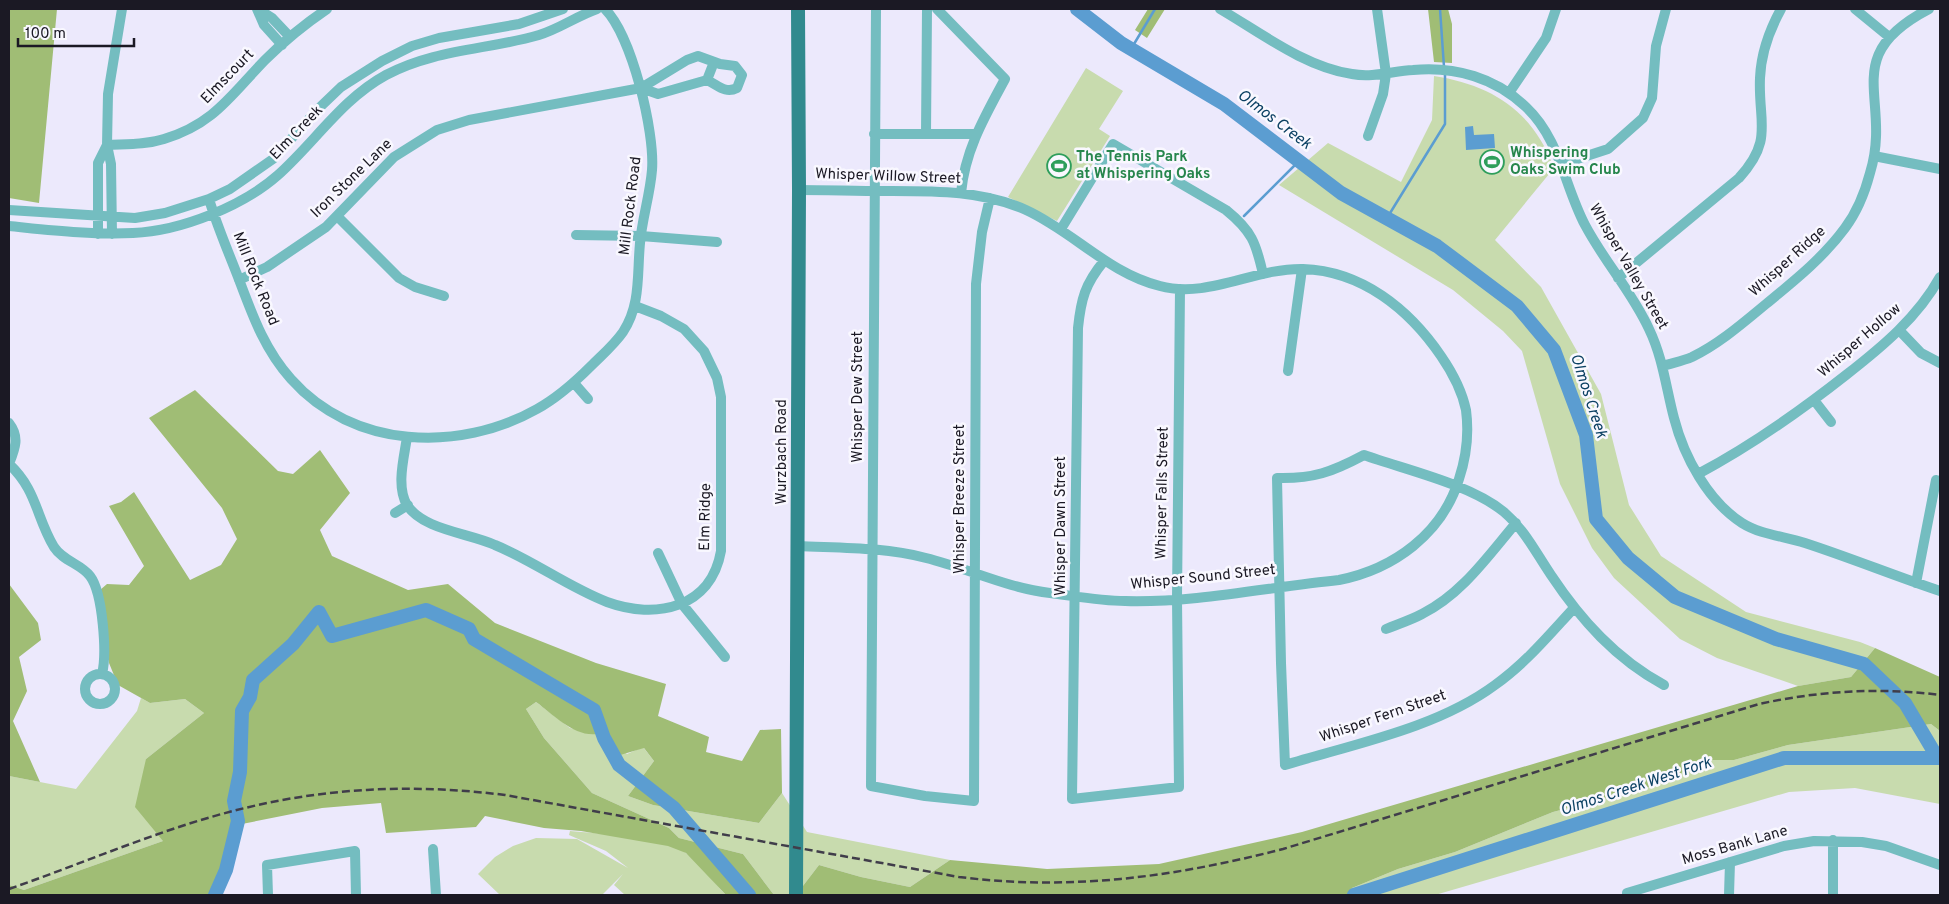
<svg xmlns="http://www.w3.org/2000/svg" width="1949" height="904" font-family="Overpass,sans-serif">
  <style>
    .green { fill: #c8dbae }
    .forest { fill: #a0bd75 }
    .water { fill: #5b9dd1 }
    .lines { fill: none; stroke-linecap: round; stroke-linejoin: round }
    .stream { stroke: #5b9dd1; stroke-width: 2.5 }
    .river { stroke: #5b9dd1; stroke-width: 14 }
    .minor { stroke: #74bdc0; stroke-width: 10 }
    .major { stroke: #318a8e; stroke-width: 14 }
    .rail { stroke: #403d4a; stroke-width: 2.5; stroke-dasharray: 8 4; stroke-linecap: butt }
    .labels { text-anchor: middle; dominant-baseline: central; stroke-width: 5; stroke-linejoin: round; paint-order: stroke }
    .street-label { font-size: 15px; fill: #1b1924; stroke: #f9f8ff }
    .leisure-label { font-size: 15px; font-weight: bold; fill: #27864d; stroke: #f9f8ff; text-anchor: start }
    .water-label { font-size: 16px; font-style: italic; fill: #0c4163; stroke: #f9f8ff }
  </style>
  <rect width="100%" height="100%" fill="#ece9fc"/>
  <path class="green" d="M1086,68l37,23 -24,38 11,7 -53,85 -49,-24z
    M1434,76c58,9 99,35 120,92l-59,72 46,47 60,107 28,111 32,51 85,56 114,30 15,6 -24,29 -53,9 -81,-28 -37,-19 -66,-61 -22,-30 -32,-64 -38,-133 -19,-20 -50,-41 -174,-105 49,-42 73,39 31,-62z
    M141,698l9,5 35,-4 19,14 -58,46 17,82 -139,49 -15,-5v-109l67,13 61,-78z
    M536,702l34,26 27,6 30,20 16,-7 11,14 -26,35 25,9 106,18 23,-30 25,39 143,28 -40,27 -49,-10 -42,-12 -23,30h-22l-31,-41 -64,-16 -10,-10 -77,-35 -48,-55 -18,-29z
    M1931,724l9,7v73l-85,-16 -66,4 -354,103h-85l2,-7 46,-19 57,-17 98,-40 111,-29 40,-23h30l54,-15z
    M570,831c25,2 98,8 116,22 15,11 27,29 40,42h-101l-11,-10 9,-11 -21,21h-102l-22,-21 17,-17 18,-11 23,-8 41,1 51,29 -22,-17 -37,-16z"/>
  <path class="forest" d="M9,9h48l-18,194 -30,-5z
    M1148,9h17l-18,29 -12,-8z
    M1428,9h20l4,15v39l-18,-1z
    M195,390l83,81 15,3 27,-24 30,43 -30,37 12,26 76,34 40,-6 47,39 101,40 70,21 -8,32 51,21 -3,15 36,9 18,-31 21,-1 1,64 -23,30 -106,-18 -25,-9 26,-35 -10,-13 -34,10 -13,-24c-23,3 -43,-19 -61,-32l-10,7 18,29 48,55 77,35 10,10 64,16 31,41h-48l-40,-42 -18,-7 -87,-15 -37,-3 -59,-12 -9,11 -90,6 -5,-30 -59,5 -80,16 -23,71h-210v-10l15,5 139,-49 -28,-34 11,-48 58,-46 -19,-14 -35,4 -32,-18 -9,-22v-18l-9,-55 7,-6 22,1 15,-19 -35,-60 12,-4 13,-10 56,88 31,-15 16,-26 -15,-31 -73,-90z
    M9,584l29,39 3,17 -22,17 8,34 -14,30 27,61 -31,-6z
    M1875,648l65,29v54l-9,-7 -143,21 -54,15h-30l-40,23 -111,29 -98,40 -57,17 -46,19 -2,7h-554l23,-30 42,12 49,10 40,-27 97,9 112,-5 143,-32 496,-146 53,-9z"/>
  <path class="water" d="M1473,126l1,9 20,-1 1,14 -29,2 -1,-23z"/>
  <g class="lines">
    <path class="stream" d="M1440,9l4,58
      M1131,49l24,-40
      M1244,216l55,-55
      M1387,218l58,-94v-51
      M1359,895l1,-3"/>
    <path class="river" d="M1077,9l44,34 103,61 117,89 96,53 80,60 37,44 32,85 10,84 32,39 47,39 101,42 88,25 41,39 32,54
      M215,895l11,-25 12,-49 -4,-20 6,-29 2,-61 8,-14 3,-17 40,-36 26,-32 13,24 94,-26 43,19 5,10 120,71 10,28 15,27 55,43 75,87
      M1354,895l430,-137h156"/>
    <path class="minor" d="M122,9l-14,85 -1,51c19,-1 38,0 57,-6 50,-15 67,-44 101,-79 19,-19 40,-36 62,-51
      M257,9l7,16 18,20
      M258,9l14,9 18,19
      M876,9l-5,777 54,10 49,5 2,-517 6,-52 8,-34
      M937,9l68,70c-20,37 -40,71 -44,114
      M1220,9c41,24 85,58 132,65 21,4 41,-3 61,-4 42,-4 83,8 113,37 34,32 38,78 59,118 19,36 47,67 64,104 14,29 17,59 25,89 10,39 34,83 68,105 19,12 42,13 63,20 46,15 90,33 135,48
      M1855,9l33,27
      M707,80l7,-18
      M1509,93l37,-55 10,-29
      M874,134h102
      M926,134l1,-125
      M1368,136l15,-42 3,-20 -9,-65
      M107,145l4,19 1,70
      M1874,156l66,13
      M1562,164l46,-15 35,-31 9,-20 4,-52 10,-37
      M209,199c8,27 19,52 29,78 14,37 26,72 53,102 62,70 168,74 246,30 20,-11 38,-27 54,-43 11,-11 23,-21 32,-34 18,-27 14,-58 17,-89 2,-24 10,-48 12,-73 3,-38 -20,-134 -47,-161
      M9,210l126,8 30,-5 44,-14 21,-10 43,-30 45,-50 23,-22 41,-26 30,-15 27,-8 80,-14 44,-15
      M337,216l62,62 16,9 29,9
      M9,226c41,4 83,9 124,7 48,-2 110,-27 145,-58 37,-33 64,-76 108,-100 49,-26 101,-25 153,-40 20,-6 38,-19 58,-26
      M1061,229l52,-85 113,66c26,21 30,33 37,64
      M98,234v-71l9,-18
      M576,235l65,1 76,6
      M1104,261c-19,23 -23,38 -26,67l-6,471 107,-12 -2,-188 3,-310
      M1618,278l121,-100c35,-38 19,-56 21,-100 1,-25 9,-47 21,-69
      M239,280l28,-13 59,-40 68,-70 43,-27 32,-10 172,-32 46,-28 11,-4 22,8 15,2 7,9 -5,13c-12,6 -19,-3 -30,-8l-49,14 -17,-6
      M1899,330l22,23 19,10
      M1663,366c9,-3 20,-5 29,-9 27,-13 51,-34 74,-53 28,-23 57,-46 79,-76 12,-16 20,-36 25,-55 23,-75 -33,-116 59,-164
      M1288,371l14,-102
      M574,383l14,16
      M1814,400l17,22
      M9,423c11,14 6,26 0,41
      M407,437c-3,21 -11,49 0,68 16,25 62,28 88,40 39,16 73,42 112,57 49,18 104,6 114,-51v-154l-4,-19 -13,-27 -20,-22 -23,-13 -26,-10
      M9,464c28,26 27,53 45,83 9,14 27,17 36,29 13,17 17,78 12,98
      M1698,474c53,-28 101,-62 148,-99 36,-28 72,-58 94,-98
      M395,513l13,-8
      M798,546c43,2 86,1 128,12 41,10 81,30 124,35 24,3 50,8 75,8 70,2 144,-14 214,-21 55,-11 103,-46 120,-101 7,-21 10,-46 7,-69 -4,-19 -14,-38 -25,-54 -32,-47 -79,-85 -138,-87 -49,-1 -95,30 -143,17 -52,-13 -86,-54 -134,-76 -45,-20 -93,-19 -142,-19 -28,0 -57,-1 -85,-1
      M658,553l24,51 43,53
      M1916,583l20,-103 4,1
      M1574,608c-25,27 -48,55 -79,77 -58,43 -141,59 -210,80l-4,-102 -4,-185c36,1 55,-6 87,-23 42,15 106,29 140,57 21,18 32,41 47,63 30,45 65,84 113,110
      M1386,629c12,-5 25,-9 36,-15 40,-20 66,-58 94,-91
      M85 689a15 15 0 1 1 30 0a15 15 0 1 1-30 0Z
      M433,849l3,46
      M268,895l-1,-30 88,-14 1,44
      M1627,895v-2l157,-47 30,-5 48,1 24,4 54,19
      M1729,895l1,-33
      M1833,895v-55"/>
    <path class="major" d="M796,895l3,-705 -1,-181"/>
    <path class="rail" d="M9,889c78,-27 156,-62 236,-81 86,-21 172,-24 260,-13l454,82c113,14 215,0 324,-28l476,-145c60,-13 120,-17 181,-9"/>
  </g>
  <defs>
    <g id="stadium-ring" transform="scale(1.25)"><circle r="9.5" fill="#f9f8ff" stroke="#2e9e5b" stroke-width="1.5"/><path d="M0-5a6.5 5 0 1 0 0 10a6.5 5 0 1 0 0-10ZM-3.5-1.8h7v3.6h-7Z" fill="#2e9e5b"/></g>
  </defs>
  <g fill-rule="evenodd">
    <use href="#stadium-ring" x="1492" y="162"/>
    <use href="#stadium-ring" x="1059" y="166"/>
  </g>
  <g class="labels">
    <g class="street-label">
      <text transform="translate(228 77) rotate(-46)">Elmscourt</text>
      <text transform="translate(297 133) rotate(-46)">Elm Creek</text>
      <text transform="translate(888 177) rotate(2)">Whisper Willow Street</text>
      <text transform="translate(352 179) rotate(-44)">Iron Stone Lane</text>
      <text transform="translate(631 206) rotate(-83)">Mill Rock Road</text>
      <text transform="translate(1788 262) rotate(-42)">Whisper Ridge</text>
      <text transform="translate(1628 267) rotate(60)">Whisper Valley Street</text>
      <text transform="translate(255 279) rotate(68)">Mill Rock Road</text>
      <text transform="translate(1860 341) rotate(-41)">Whisper Hollow</text>
      <text transform="translate(858 397) rotate(-90)">Whisper Dew Street</text>
      <text transform="translate(782 452) rotate(-90)">Wurzbach Road</text>
      <text transform="translate(1163 493) rotate(-89)">Whisper Falls Street</text>
      <text transform="translate(960 499) rotate(-90)">Whisper Breeze Street</text>
      <text transform="translate(706 517) rotate(-89)">Elm Ridge</text>
      <text transform="translate(1061 526) rotate(-90)">Whisper Dawn Street</text>
      <text transform="translate(1203 578) rotate(-6)">Whisper Sound Street</text>
      <text transform="translate(1383 717) rotate(-19)">Whisper Fern Street</text>
      <text transform="translate(1735 846) rotate(-16)">Moss Bank Lane</text>
    </g>
    <g class="leisure-label">
      <text x="1510" y="153">Whispering<tspan x="1510" dy="17">Oaks Swim Club</tspan></text>
      <text x="1076" y="157">The Tennis Park<tspan x="1076" dy="17">at Whispering Oaks</tspan></text>
    </g>
    <g class="water-label">
      <text transform="translate(1274 120) rotate(37)">Olmos Creek</text>
      <text transform="translate(1588 396) rotate(72)">Olmos Creek</text>
      <text transform="translate(1636 787) rotate(-18)">Olmos Creek West Fork</text>
    </g>
  </g>
  <rect width="1949" height="904" fill="none" stroke="#1b1924" stroke-width="20"/>
  <path d="M18 38v8h116v-8" fill="none" stroke="#1b1924" stroke-width="2.5"/>
  <text x="25" y="38" font-size="15" fill="#1b1924" stroke="#f9f8ff" stroke-width="4" paint-order="stroke">100 m</text>
</svg>
